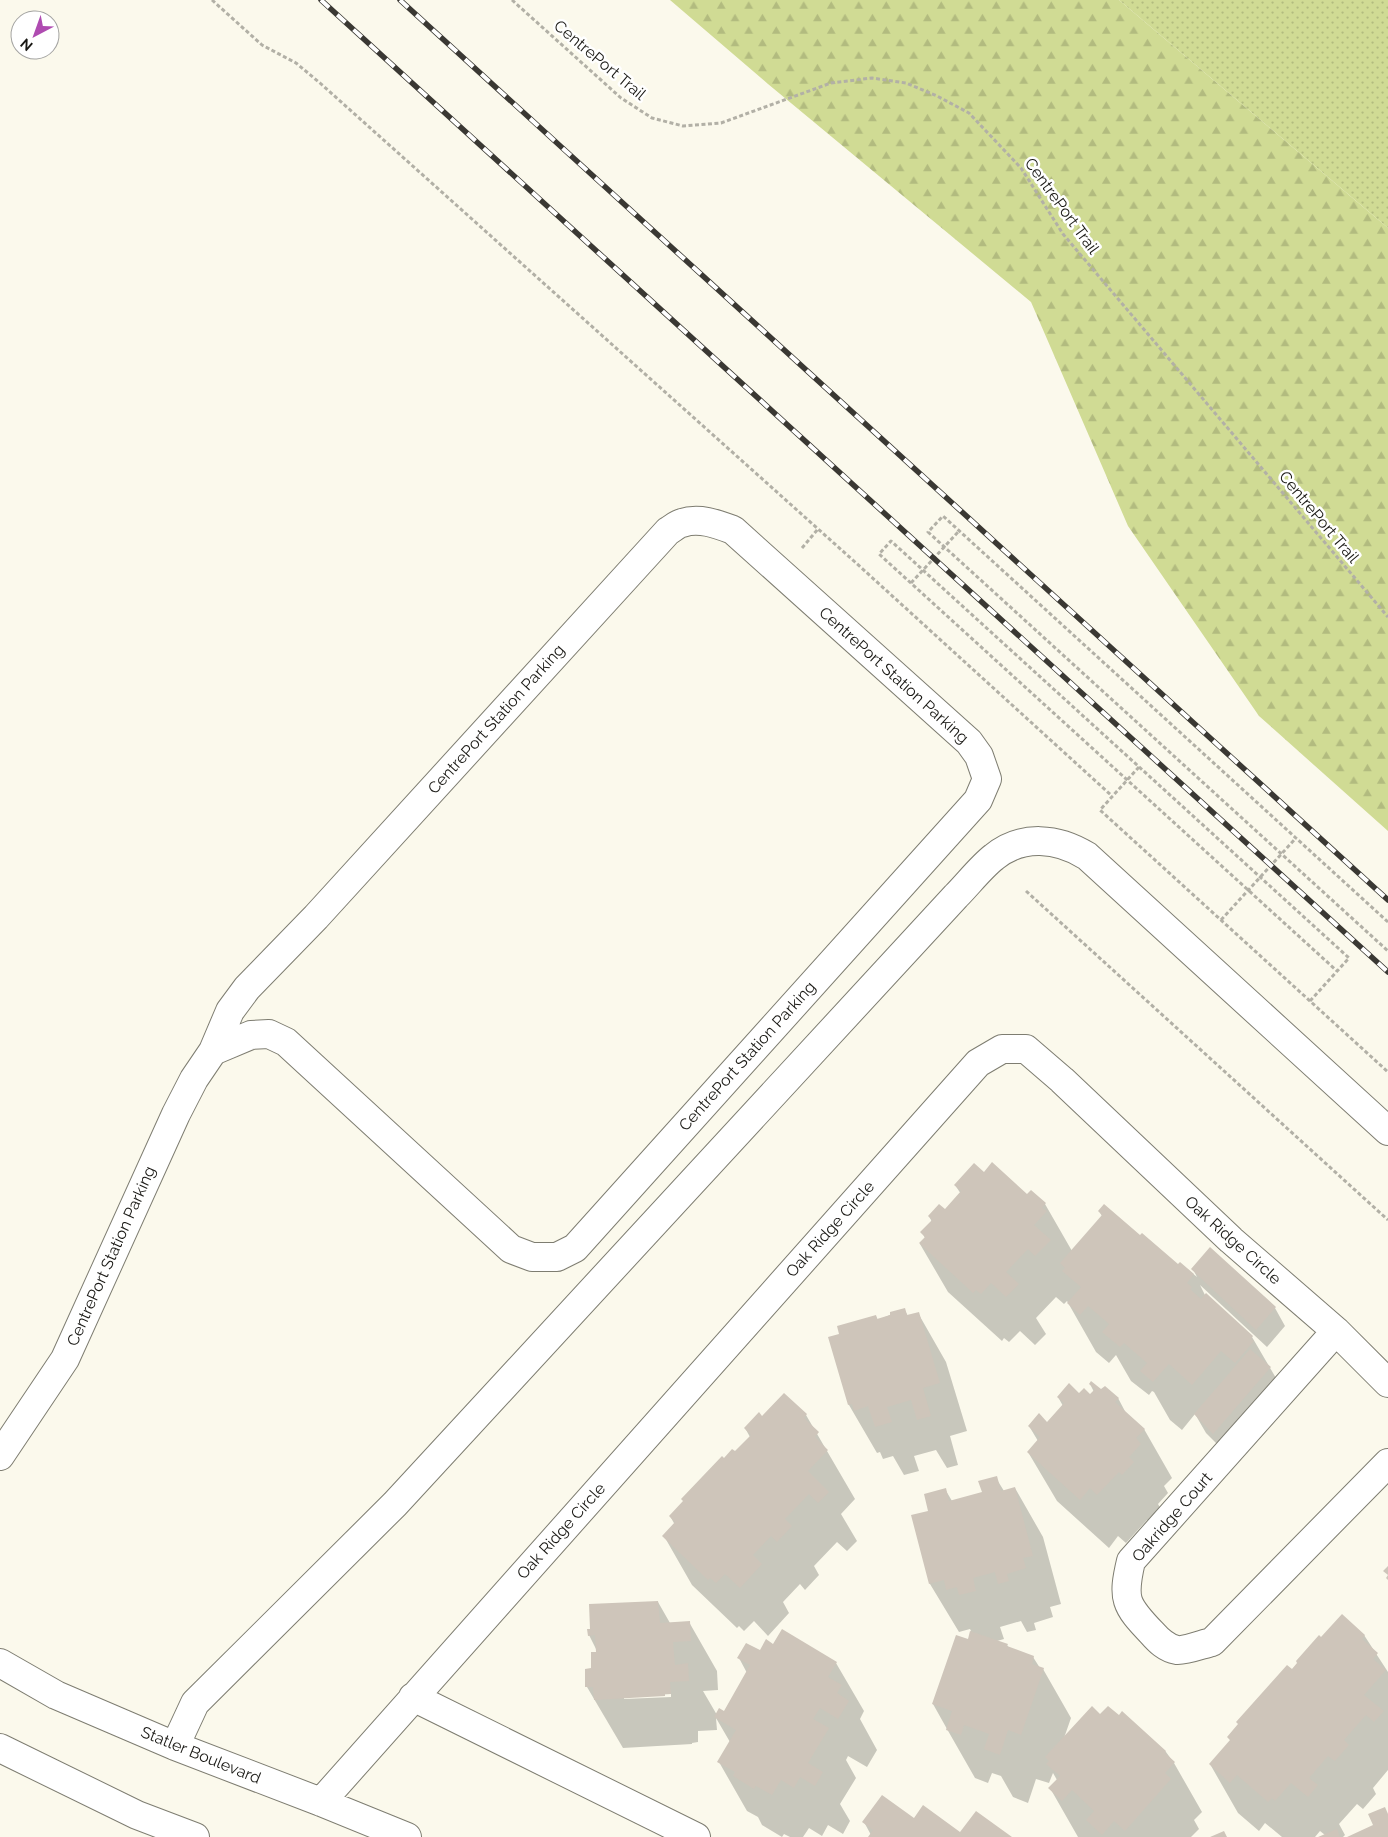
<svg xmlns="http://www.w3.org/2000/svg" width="1388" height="1837" font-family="Raleway,sans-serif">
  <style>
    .grass { fill: url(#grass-dots) }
    .forest { fill: url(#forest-firs) }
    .shadow { fill: #0003; fill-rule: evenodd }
    .building { fill: #cec5ba }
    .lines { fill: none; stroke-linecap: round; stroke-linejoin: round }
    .minor-casing { stroke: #7e7d71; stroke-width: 30 }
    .path { stroke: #b2b0a6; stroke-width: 3; stroke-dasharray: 4 2.5; stroke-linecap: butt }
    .minor { stroke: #fff; stroke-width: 28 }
    .rail-casing { stroke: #3a3833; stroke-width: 5.5 }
    .rail { stroke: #fff; stroke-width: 4; stroke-dasharray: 11; stroke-linecap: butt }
    .labels { text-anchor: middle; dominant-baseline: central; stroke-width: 5; stroke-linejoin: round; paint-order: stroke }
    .street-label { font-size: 16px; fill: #191814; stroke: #fff }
  </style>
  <defs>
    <pattern id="grass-dots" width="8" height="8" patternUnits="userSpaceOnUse" patternTransform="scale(1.25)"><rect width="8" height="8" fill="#d0db94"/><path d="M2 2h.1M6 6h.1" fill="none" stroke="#b2bb7f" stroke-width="1.8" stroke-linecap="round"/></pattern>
    <pattern id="forest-firs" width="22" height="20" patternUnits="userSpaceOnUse" patternTransform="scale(1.25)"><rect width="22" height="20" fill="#d0db94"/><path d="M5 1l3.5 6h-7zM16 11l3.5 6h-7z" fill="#b2bb7f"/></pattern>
  </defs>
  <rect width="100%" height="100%" fill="#fbf9ec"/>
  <path class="grass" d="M1119,0h269v228z"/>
  <path class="forest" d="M670,0h449l269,228v603l-129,-115 -131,-190 -97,-224 -263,-218z"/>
  <path class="shadow" d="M984,1174l43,22 4,-5 14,13 27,47 30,-35 -3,-5 42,26 37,29 2,-3 17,14 -4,-8 82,39 10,18 -18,21 -67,-62 5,10 47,42 28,48 -56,66 -18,-18 -11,-19 -13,16 -12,-10 -16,-28 -2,-1 -3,4 -18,-14 -15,-26 -7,8 -13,-11 -29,-51 -3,3 -8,-7 -20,21 10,16 -11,11 -15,-14 -11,11 -5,-4 -2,3 -54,-49 -28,-48 5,-6 -3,-6 10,-10 -3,-6 16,-5 16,-17 -6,-9z
    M904,1309l4,7 10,-3 28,49 21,69 -17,5 8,29 -11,3 -11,-18 -22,6 5,15 -15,4 -11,-19 -10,3 -3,-7 -3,1 -28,-48 -8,-70 35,-19 2,4z
    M1090,1384l28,14 9,17 17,14 28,49 -8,8 4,7 -10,11 4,7 -11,12 -4,-3 -21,23 -8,-7 -9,12 -52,-47 -29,-49 10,-11 -9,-15 18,-3 16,-17 -5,-9 21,-2 12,1 3,-4z
    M784,1394l22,21 49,84 -14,15 16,27 -10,10 -10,-9 -23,24 5,9 -14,15 -5,-6 -17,18 6,11 -21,23 -14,-15 -10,10 -5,-5 -2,2 -45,-43 -28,-49 11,-11 -5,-9 54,-57 11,-6 15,-16 -5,-9 17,-11z
    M996,1478l8,13 11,-3 28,49 18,67 -11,3 3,10 -19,6 2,7 -9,2 -6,-11 -21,6 4,12 -7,2 10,4 2,3 24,9 7,11 3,1 28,49 -7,20 36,-22 66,36 8,11 28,49 -8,8 5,9 -8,8h-113l-28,-49 7,-8 -4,-7 -4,10 -13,-4 -8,24 -15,-6 -12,-21 -9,-3 -4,10 -13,-5 -28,-49 -14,-25 35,-63 3,-10 -1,-2 -11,3 -29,-48 -18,-68 18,-4 15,-23 7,12 31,-8z
    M658,1602l12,21 19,-1 28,49 1,19 -15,1 14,24 7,-3 23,-39 -8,-15 21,-6 13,-7 63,18 28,48 -4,8 17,31 -10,17 -19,-11 -2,4 10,18 -16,26 10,17 -7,13 -15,-9 -6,11 -13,-8 -6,9h-13l-6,-3 -2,3 -20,-12 -4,-8 -11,-6 -28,-49 11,-20 -14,-24 1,12 -19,1v11l-6,1v1l-69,4 -36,-61 -1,-17 7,-1 5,-16 -9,-18zM671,1694v3l-47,2v-2z
    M1364,1635l24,37v98l-15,18 3,6 -13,15 -6,-5 -18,20 6,11 -2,2h-22l4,-2 -5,-4 -5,6h-33l-17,-14 -6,8 -21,-18 -28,-49 21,-23 -3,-4 93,-98z
    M914,1820l46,14 50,3h-141l2,-2 -7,-13z"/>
  <path class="building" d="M992,1162l35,32 4,-4 15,13 -4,5 5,3 -13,14 17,15 -16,16 -7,-7 -22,23 13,12 -13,13 -15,-14 -10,11 -5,-4 -3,3 -54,-50 6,-6 -5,-5 12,-12 -4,-4 11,-12 6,5 16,-18 -7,-6 20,-22 10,9z
    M1104,1204l36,31 2,-2 36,31 2,-2 14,12 -7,9 5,4 -2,2 11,10 5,-6 47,43 -2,3 3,2 -19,22 -14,-12 -29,34 -23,-21 -16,18 -13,-11 7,-8 -23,-20 -4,4 -18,-15 7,-8 -21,-18 -8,9 -13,-12 14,-16 -19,-16 3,-3 -5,-5 42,-48 -4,-4z
    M1210,1247l66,60 -20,23 -65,-61z
    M905,1308l2,7 12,-3 21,71 -17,5 8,28 -14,4 -6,-20 -24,7 5,15 -17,5 -7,-21 -14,5 -2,-7 -4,1 -20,-68 11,-3 -2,-8 39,-11 1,4 13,-4v-3z
    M1250,1349l21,18 -58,67 -19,-20z
    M1091,1381l10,8 4,-3 14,12 -4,4 30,27 -9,9 5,6 -12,13 5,5 -12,13 -3,-3 -22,23 -7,-7 -10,12 -53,-48 13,-15 -12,-11 11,-13 8,9 17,-19 -7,-6 12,-14 10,10 5,-5 6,6 5,-5 -6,-5z
    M784,1393l23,21 -3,4 15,14 -4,5 13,13 -20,21 21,21 -11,11 -9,-9 -24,25 7,7 -15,16 -6,-6 -18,19 9,9 -22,24 -15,-14 -9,9 -6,-5 -2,2 -46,-44 13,-14 -6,-6 14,-15 -2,-2 41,-43 2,2 8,-9 3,2 16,-16 -7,-7 15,-16 3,4z
    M997,1476l4,15 14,-4 18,69 -10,2 3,10 -19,6 2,7 -11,3 -3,-12 -22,6 3,13 -17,4 -2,-8 -11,3 -2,-10 -15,4 -18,-69 17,-4 -4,-17 22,-6 3,13 33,-9 -4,-11z
    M1388,1566v14l-2,-2 2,-3 -5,-4z
    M658,1601l2,22 30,-2 1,20 -18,1 2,23 13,-2 1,18 -19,1 1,12h-6v2l-71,4 -1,-13h-8v-18l6,-1v-16h5l-1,-17 -7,1 -1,-7h3l-1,-25z
    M1342,1614l23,21 -3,4 16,14 -5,6 13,11 -22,25 20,16 -10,11 -8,-7 -22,25 5,5 -14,16 -7,-5 -19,22 9,7 -10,12 -17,-14 -16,18 -3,-3 -4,4 -31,-27 -7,8 -21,-19 21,-24 -3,-3 11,-13 -2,-2 51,-57 5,4 5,-6 -1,-2 23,-26 2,2z
    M782,1629l55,33 -9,15 14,8 -5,8 12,8 -11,18 -18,-11 -7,11 16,9 -21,35 15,9 -8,14 -15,-9 -6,11 -13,-8 -9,15 -16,-9 -2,3 -21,-13 2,-4 -18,-10 19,-32 -22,-13 5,-9 5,3 26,-46 -13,-7 9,-15 14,7 6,-11 7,5z
    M970,1631l38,13 -1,2 27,10 -2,8 12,4 -23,67 -13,-5 -8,25 -16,-6 5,-15 -25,-9 -3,10 -15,-5 6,-19 -20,-7 24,-69 12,4z
    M1092,1706l8,8 8,-8 11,9 3,-4 44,40 -1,2 10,9 -10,11 6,6 -46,52 -11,-10 -12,14 -16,-15 8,-9 -22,-21 -10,11 -14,-13 12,-12 -14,-12 3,-3 -4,-4z
    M882,1795l32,23 9,-13 37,27 16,-21 36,26h-144l5,-7 -11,-8z
    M1385,1807l3,7v23h-41l26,-12 -5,-11z
    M1337,1829l3,8h-22z
    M1224,1831l3,6h-17z"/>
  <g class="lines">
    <g class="minor-casing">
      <path id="minor" d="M1336,1331l-205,230c-9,38 -6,44 21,72 7,8 14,15 25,17 8,1 26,-6 35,-8l176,-179
        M0,1456l65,-97 111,-245 18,-35 19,-28 17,-40 17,-23 69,-71 352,-386c4,-2 9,-7 14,-8 17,-6 35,1 51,7l236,212 10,14 8,23 -9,21 -403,448 -18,9h-25l-21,-8 -225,-207 -17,-8 -18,1 -38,16
        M0,1663l56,32 119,51 146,56 86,35
        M413,1697l283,140
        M175,1746l20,-43 200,-199 561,-608c12,-12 25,-29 38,-39 28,-23 64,-19 93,-1l301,275
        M0,1748l137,67 58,22
        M321,1802l657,-739 24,-14h24l36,31 169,160 105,91 52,52"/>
    </g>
    <path class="path" d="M212,0l50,45 34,18 24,20 535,479 257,234
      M512,0l109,98 31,20 31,8 38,-3 110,-40 41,-5 34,5 31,13 32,17 52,55 42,66 325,383
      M802,548l16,-19
      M911,583l48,-52
      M1139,767l-39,43 288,262
      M1026,891l362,329
      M1221,920l75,-82
      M1388,922l-445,-406 -15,16 460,419
      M1310,1001l39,-43 -458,-417 -12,13 458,417"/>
    <use href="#minor" class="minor"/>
    <g class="rail-casing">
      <path id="rail" d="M321,0l1067,972
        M400,0l988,900"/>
    </g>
    <use href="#rail" class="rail"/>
  </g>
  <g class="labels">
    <g class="street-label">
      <text transform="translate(600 60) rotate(40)">CentrePort Trail</text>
      <text transform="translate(1062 206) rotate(54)">CentrePort Trail</text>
      <text transform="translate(1319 517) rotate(50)">CentrePort Trail</text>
      <text transform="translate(894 675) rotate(42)">CentrePort Station Parking</text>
      <text transform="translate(496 719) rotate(-48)">CentrePort Station Parking</text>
      <text transform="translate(747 1056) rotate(-48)">CentrePort Station Parking</text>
      <text transform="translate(830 1229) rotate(-48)">Oak Ridge Circle</text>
      <text transform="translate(1233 1240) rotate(42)">Oak Ridge Circle</text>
      <text transform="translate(111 1256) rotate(-66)">CentrePort Station Parking</text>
      <text transform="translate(1172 1517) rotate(-49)">Oakridge Court</text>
      <text transform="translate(561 1531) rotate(-48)">Oak Ridge Circle</text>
      <text transform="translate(201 1755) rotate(22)">Statler Boulevard</text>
    </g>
  </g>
  <g transform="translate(35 35) rotate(221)"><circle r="24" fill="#ffffff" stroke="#a3a3a1"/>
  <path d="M0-4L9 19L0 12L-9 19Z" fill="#af4bb1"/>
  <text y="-8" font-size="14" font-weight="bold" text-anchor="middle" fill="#191814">N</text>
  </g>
</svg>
